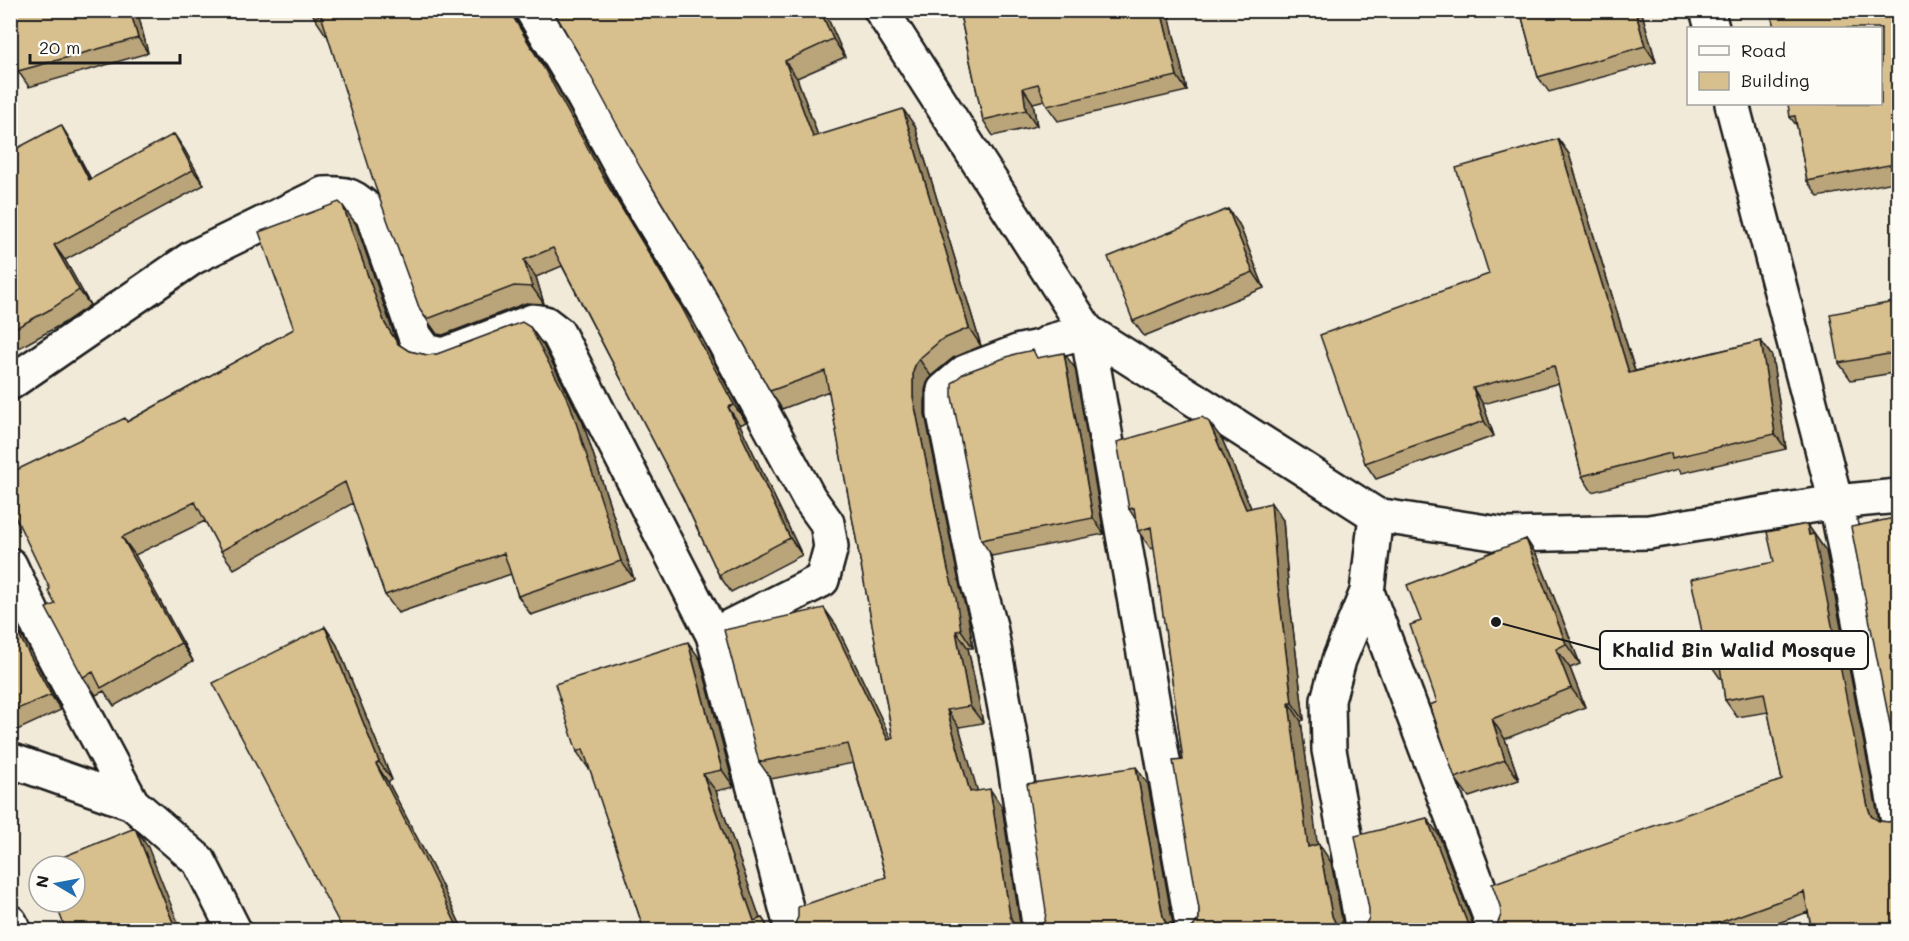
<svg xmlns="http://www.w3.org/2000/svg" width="1909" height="941" font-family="Mali,sans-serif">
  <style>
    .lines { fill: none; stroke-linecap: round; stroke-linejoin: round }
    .street-casing { stroke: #1c1c1c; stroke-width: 38 }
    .street { stroke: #fdfcf7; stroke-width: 33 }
    .wall { fill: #baa47a; stroke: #1c1c1c; stroke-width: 1.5 }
    .shaded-wall { fill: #978663; stroke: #1c1c1c; stroke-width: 1.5 }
    .building { fill: #d8bf8e; stroke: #1c1c1c; stroke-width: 1.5 }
    .leader { fill: none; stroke: #1c1c1c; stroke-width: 2 }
    .callout-dot { fill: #1c1c1c; stroke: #fdfcf7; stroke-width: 2 }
    .callout { fill: #fdfcf7; stroke: #1c1c1c; stroke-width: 2 }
    .callout-label { font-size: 20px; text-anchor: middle; font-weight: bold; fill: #1c1c1c }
  </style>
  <rect width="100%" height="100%" fill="#f2ead8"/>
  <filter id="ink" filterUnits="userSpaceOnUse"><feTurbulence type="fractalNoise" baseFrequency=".0167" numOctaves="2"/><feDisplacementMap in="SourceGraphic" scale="12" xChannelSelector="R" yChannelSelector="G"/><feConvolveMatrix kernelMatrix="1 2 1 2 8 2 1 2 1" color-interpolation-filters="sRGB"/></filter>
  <g filter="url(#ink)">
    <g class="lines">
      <g class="street-casing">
        <path id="street" d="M532,10l41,68 63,116 73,120 100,184 18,25 4,24 -9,33 -109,55
          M881,10l206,321 106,599
          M1707,10l5,18
          M1732,104l104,398 62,319
          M10,383l182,-125 131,-64c26,-1 30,1 49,20l43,122 11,15 18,4 89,-34 12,2 13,10 155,302 79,295
          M1376,515l-9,77 128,338
          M10,565l31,67 91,171
          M10,760l122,43 67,58 35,69
          M10,922l4,8
          M1040,930l-29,-189 -21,-115 -12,-43 -34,-169v-24l21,-18 55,-21 23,-5 8,-5 36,-10 289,184 130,20 143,-3 187,-30 62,-6
          M1363,930l-34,-180 -1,-50 11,-40 28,-68"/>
      </g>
      <use href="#street" class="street"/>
    </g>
    <path class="wall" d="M137,10l11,43 -119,34 -11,-16z
      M312,10h202l2,10 41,67 63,117 73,119 53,99 -6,3 62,130 -71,37 -12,-17 -36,-77 -121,-232 -26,11 8,27 -18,-1 -83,32 -6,-1 -17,-24 -93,-276 -1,1 -12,-18z
      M553,10h271l21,47 -48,21 21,58 97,-10 66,220 -28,12 -22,18 -4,7 -2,7v24l35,173 8,29 5,32h-5l15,75 -24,4 18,64 25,16 19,123h-235l100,-53 -33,-114 -82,16 -12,-17 77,-137 55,114 2,-1 -64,-347 -47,18 -12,-18 -57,-104 -136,-236z
      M959,10h209l19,81 -129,30 -11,-15 -2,-6 -12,3 4,23 -44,10 -10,-16z
      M1520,10h121l15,52 -107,30 -11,-15z
      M1899,10v171l-81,16 -11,-16 -10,-55 -7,-9z
      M1558,139l11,15 66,217 126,-30 11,15 14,93 -104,24 -3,-4 -87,23 -10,-16 -23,-93 -76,21 11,32 -118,43 -11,-16 124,-189z
      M71,141l20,38 93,-30 20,36 -139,75 25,45 -28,19 -43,24 -9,-12v-184z
      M356,224l41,119 12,8 18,4 10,-1 93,-27 13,18 40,78 51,156 -103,36 -13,-19 -7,-22 -113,39 -13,-18 -32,-92 -119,66 -13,-18 -16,-30 -70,34 58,106 -79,45 -10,-15 -8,4 -13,-18 -33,-88 78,-168 166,-92z
      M1239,224l25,64 -120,48 -11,-15z
      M1899,301v71l-48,8 -12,-17z
      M1039,358l36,10 29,166 -112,22 -11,-16z
      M1222,439l29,69 32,12 6,75 15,125 -3,1 16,124 14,17 13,68 -151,-3 6,-8v-10l-16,-149 -29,-213 -3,2 -13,-18 -2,-11 -7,-11z
      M1807,524l19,27 53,270 10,1 10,-5v113h-87l-4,-18 -49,18h-271l294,-150 -14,-68 -31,5 -12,-17 -3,-22h-2l-12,-17 66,-99z
      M1526,539l13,20 41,105 -10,4 15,39 -80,32 14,41 -50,17 -14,-19 -18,-76 -16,-81z
      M14,626l11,15 36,69 -48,22 -3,-1v-104z
      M325,627l12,18 55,135 -4,2 48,92 27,56h-120z
      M700,659l34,128 -18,4 44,128 2,-1 6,9 -124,3 -54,-162 -1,1 -12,-17z"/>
    <path class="shaded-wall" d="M130,10h7l11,43 -10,-15z
      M509,10h5l2,10 41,67 63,117 73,119 53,99 -12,-17 -126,-219z
      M820,10h4l21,47 -12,-18z
      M1161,10h7l19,81 -10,-15z
      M1635,10h6l15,52 -11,-16z
      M785,61l12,17 28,77 -12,-18z
      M1023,88l10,15 4,23 -11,-16z
      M903,109l12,17 66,220 -12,-18z
      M61,125l10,16 28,55 -10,-16z
      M174,134l10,15 20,36 -11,-15z
      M1558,139l11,15 71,234 -11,-15z
      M343,206l13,18 41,119 -12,-19z
      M1228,209l11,15 25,64 -11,-16z
      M54,245l11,15 25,45 -11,-15z
      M524,260l12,17 8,27 -12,-17z
      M530,327l13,18 40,78 51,156 -13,-18z
      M1761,341l11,15 14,93 -11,-15z
      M1064,353l11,15 29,166 -11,-16z
      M919,359l12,17 -4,7 -2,7v24l35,173 8,29 5,32 -12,-18 -13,-60 -35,-173v-25l2,-7z
      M1473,388l10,16 11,32 -10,-15z
      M728,407l12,18 62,130 -12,-17z
      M1209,422l13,17 37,88 -13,-18z
      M1271,503l12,17 6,75 15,125 -12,-17 -15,-126z
      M1807,524l19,27 54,274 -9,-9 -3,-9z
      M122,537l13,18 58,106 -12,-18z
      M1526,539l13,20 41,105 -14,-20z
      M824,608l12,17 64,132 -12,-17z
      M14,626l11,15 36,69 -10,-15z
      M325,627l12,18 55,135 -13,-18z
      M956,631l12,17 15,75 -13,-17z
      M688,642l12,17 34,128 -12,-17z
      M1556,649l14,19 15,39 -14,-19z
      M1289,703l12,18 19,143 -12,-17z
      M947,710l12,17 24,83 -13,-18z
      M1492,719l13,20 14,41 -14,-20z
      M376,764l12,18 48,92 27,56h-4z
      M1136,767l12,17 26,146 -7,-5 -4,-8z
      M703,774l13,17 48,139 -10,-9z
      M990,789l12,18 19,123 -7,-5 -4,-9z
      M1427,818l12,17 36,95h-2l-7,-10z
      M135,828l13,19 33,83h-5z
      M1319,844l12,18 13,68 -8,-6 -4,-8z"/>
    <path class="building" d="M10,10h120l8,28 -120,33 -8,-27z
      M312,10h197l36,60 63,116 73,120 53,99 -6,2 62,131 -71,37 -36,-77 -130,-250 -29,12 8,27 -18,-1 -84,32 -5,-1 -5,-7 -45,-124 -54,-171 -7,2z
      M553,10h267l13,29 -48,22 28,76 90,-28 66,219 -28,12 -22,19 -4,6 -2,7v25l35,173 8,28 5,32 -5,1 14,75 -23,4 23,82 20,-3 20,127 4,9 7,5h3h-238l8,-4 4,-9v-10l88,-30 -38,-133 -89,18 -35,-132 100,-22 64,132 5,-2 -68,-367 -55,20 -57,-104 -73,-120 -63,-116z
      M959,10h202l16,66 -130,30 -9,-22 -15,4 3,22 -43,10z
      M1520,10h115l10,36 -107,31z
      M1770,10h129v153l-92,18 -12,-65 -5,1 -2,-13h93v-76h-107z
      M61,125l28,55 85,-46 19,36 -139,75 25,45 -28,19 -41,22v-179z
      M1558,139l71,234 132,-32 14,93 -103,24 -1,-5 -89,23 -28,-110 -81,22 11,33 -119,42 -45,-128 169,-61 -33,-106z
      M339,202l4,4 42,118 13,20 11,7 18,4 10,-1 85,-32 8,5 40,77 51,157 -103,35 -14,-43 -119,42 -40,-113 -124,69 -26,-49 -73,35 59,106 -80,45 -8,-16 -10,5 -37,-69 9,-4 -7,-14 2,-1 -40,-83v-33l115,-55 2,4 167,-93 -35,-97z
      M1228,209l25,63 -120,49 -25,-64z
      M1899,301v51l-60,11 -9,-49z
      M1033,350l4,8 27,-5 29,165 -112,22 -29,-143v-14l12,-10 51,-19z
      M1202,417l7,5 37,87 25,-6 6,74 15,126h-3l19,144 11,-3 13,72 4,8 8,6h4h-163l8,-3 6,-8v-10l-26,-148 10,-1 -32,-233 -13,4 -4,-23 -5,1 -12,-67z
      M1899,517v253l-48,-243z
      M1807,524l2,11 5,-1 54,273 3,9 8,5 10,1 10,-5v105l-38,8h-49l-8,-38 -105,38h-211l9,-5 4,-10 -1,-9 -8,-22 290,-104 -18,-87 -39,7 -6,-41 -11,2 -17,-82 83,-17 -7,-30z
      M1526,539l40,105 -10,5 15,39 -79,31 13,41 -50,18 -25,-73 7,-3 -27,-77 11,-4 -14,-36z
      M14,626l37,69 -41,17v-85z
      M325,627l54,135 -3,2 47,92 36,74h-116l-130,-247z
      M688,642l34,128 -19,4 51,147 8,-3 5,8 8,4h-131l-61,-181 -6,3 -22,-68z
      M1136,767l27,150 4,8 7,5h3h-145l8,-3 5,-7 1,-9 -19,-127z
      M1427,818l39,102 5,7 7,3h-122l8,-3 5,-9v-9l-14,-73z
      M135,828l41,102h-110l-11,-28h20v-36h-35z"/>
  </g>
  <path class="leader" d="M1496 622L1600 650"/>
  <circle class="callout-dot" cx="1496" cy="622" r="6"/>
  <rect class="callout" x="1600" y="631" width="268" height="38" rx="6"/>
  <g class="callout-label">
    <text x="1734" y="657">Khalid Bin Walid Mosque</text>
  </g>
  <rect width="1909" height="941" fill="none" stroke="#fdfcf7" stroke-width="36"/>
  <rect x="18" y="18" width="1873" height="905" fill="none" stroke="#1c1c1c" stroke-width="2" filter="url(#ink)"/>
  <rect x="1687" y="27" width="195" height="78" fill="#fdfcf7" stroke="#a3a29f" stroke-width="1.5"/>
  <rect x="1699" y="46" width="30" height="9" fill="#fdfcf7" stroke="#a3a29f" stroke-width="1.5"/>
  <text x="1741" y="57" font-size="18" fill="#1c1c1c">Road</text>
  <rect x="1699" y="72" width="30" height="18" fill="#d8bf8e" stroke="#a3a29f" stroke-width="1.5"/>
  <text x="1741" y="87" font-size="18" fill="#1c1c1c">Building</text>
  <g transform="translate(57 884) rotate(280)"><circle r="28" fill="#fdfcf7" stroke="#a3a29f" stroke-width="1.5"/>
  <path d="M0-4.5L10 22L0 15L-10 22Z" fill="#1f6fb2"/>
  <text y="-9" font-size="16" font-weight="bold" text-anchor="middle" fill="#1c1c1c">N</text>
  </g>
  <path d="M30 54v9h150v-9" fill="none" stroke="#1c1c1c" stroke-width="3"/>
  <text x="39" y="54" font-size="18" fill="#1c1c1c" stroke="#fdfcf7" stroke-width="4.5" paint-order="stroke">20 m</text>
</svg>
